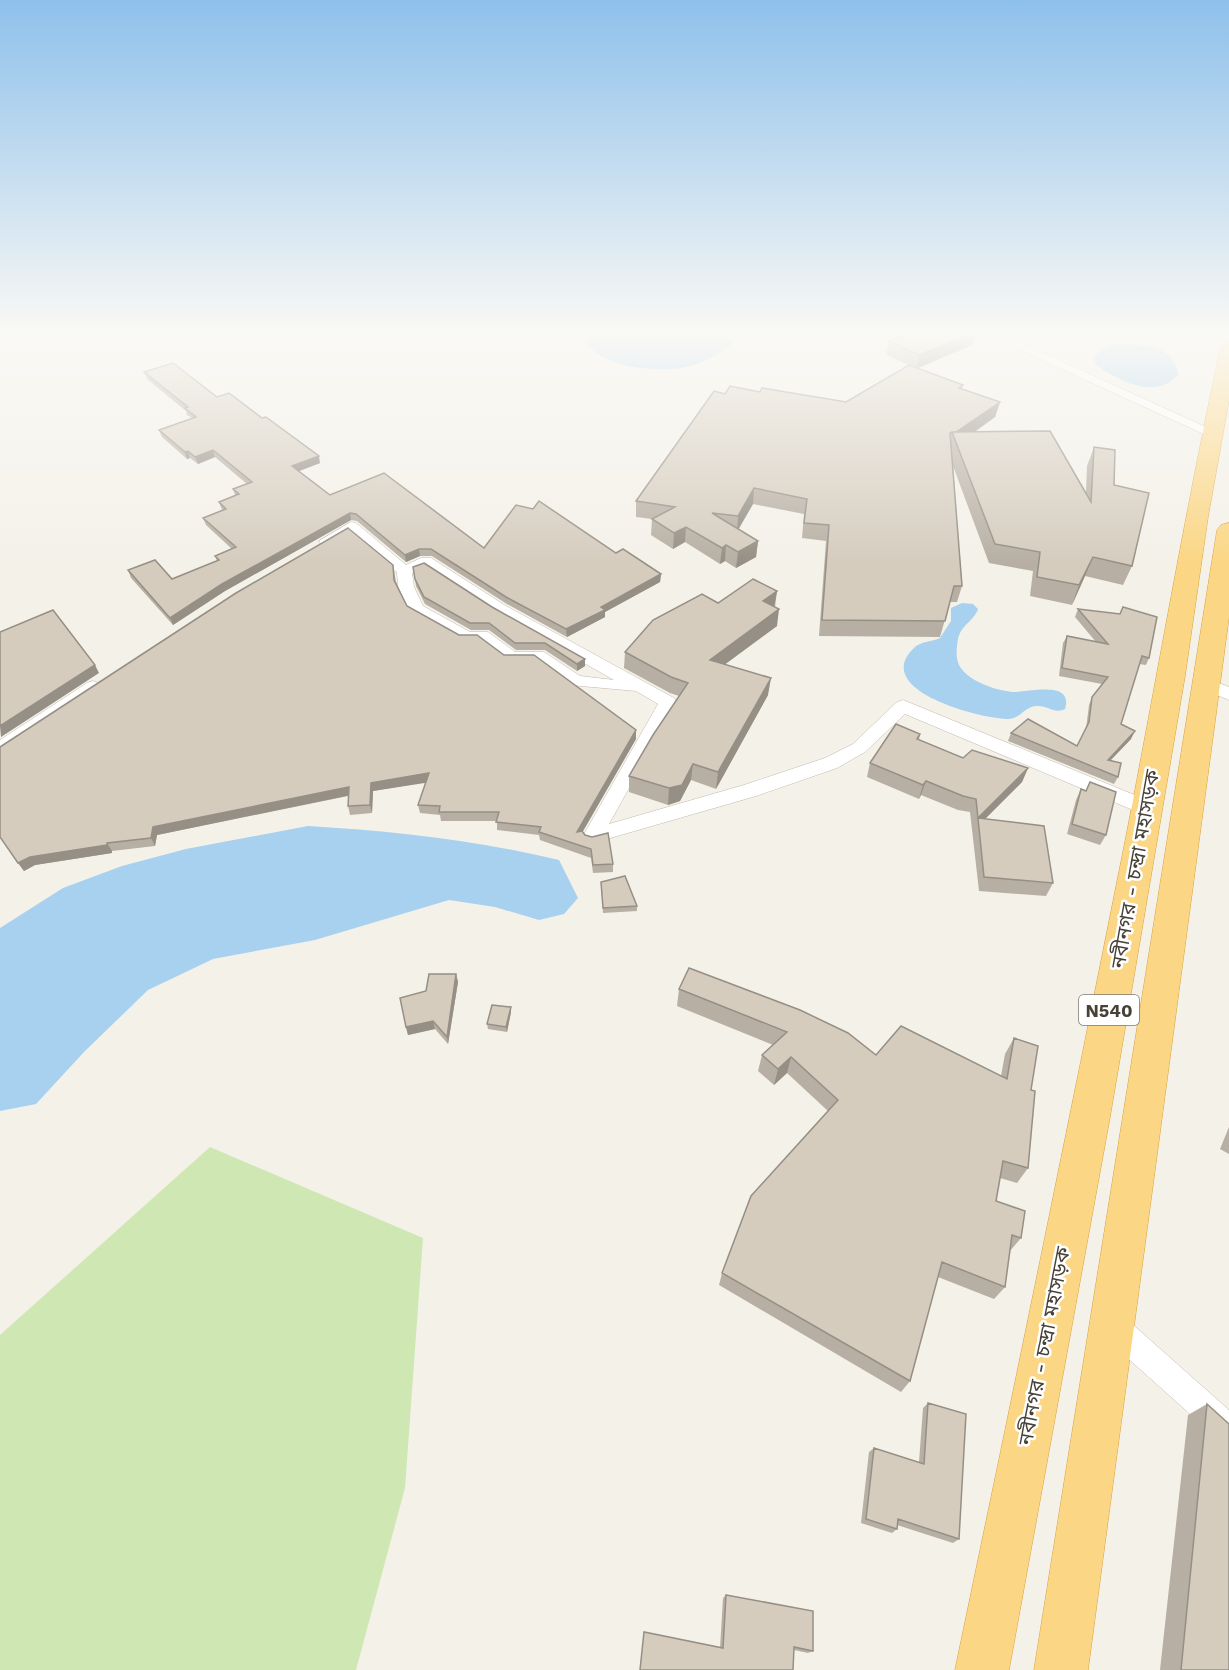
<svg xmlns="http://www.w3.org/2000/svg" width="1229" height="1670" font-family="'Work Sans','Noto Sans Bengali',sans-serif">
  <style>
    .green { fill: #cfe7b3 }
    .water { fill: #a7d1ef }
    .lines { fill: none; stroke-linecap: round; stroke-linejoin: round }
    .minor-casing { stroke: #c2bbae; stroke-width: 1 }
    .trunk-casing { stroke: #daa13d; stroke-width: 1 }
    .minor { fill: #fff; fill-rule: evenodd }
    .trunk { fill: #fbd684; fill-rule: evenodd }
    .wall { fill: #b7afa3 }
    .shaded-wall { fill: #958f85 }
    .building { fill: #d5ccbe; stroke: #958f85; stroke-width: 1.5 }
    .labels { text-anchor: middle; dominant-baseline: central; stroke-width: 5; stroke-linejoin: round; paint-order: stroke }
    .shield { fill: #fff; stroke: #7e7a73; stroke-width: 1.5 }
    .shield-label { font-size: 18px; font-weight: bold; fill: #474137 }
    .street-label { font-size: 20px; fill: #474137; stroke: #fff }
  </style>
  <rect width="100%" height="100%" fill="#f4f1e9"/>
  <path class="green" d="M210,1147l213,91 -18,250 -49,182h-356v-335z"/>
  <path class="water" d="M592,331h156c-15,13 -32,26 -51,33 -23,9 -71,6 -92,-6 -9,-4 -15,-11 -21,-18z
    M1114,344c24,0 62,0 64,31 -23,26 -61,5 -83,-11v-8l9,-8z
    M962,603l11,1 5,5c-4,12 -17,16 -20,30 -1,6 -2,14 -1,19 2,21 39,33 57,34 15,0 60,-12 51,17 -10,5 -17,-3 -27,-3 -12,-1 -17,12 -29,13 -28,0 -141,-29 -94,-72 7,-6 17,-5 25,-9l11,-17v-13z
    M308,826c85,5 168,14 251,34l19,38 -14,16 -25,6 -44,-13 -46,-7 -134,40 -102,19 -65,31 -64,62 -48,52 -36,7v-183l63,-40 59,-22 64,-17z"/>
  <g class="lines">
    <g class="minor-casing">
      <path id="minor" d="M982,331h13l224,102 -6,4 -5,-1 -225,-103z
        M351,522l5,1 50,42 15,-7h10l75,48 168,92 3,4 -68,122 135,-39 81,-27 28,-14 44,-42 6,-2 251,103 3,5 -3,5 -7,2 -7,-2 -235,-99 -40,38 -28,16 -81,28 -163,47 -7,-2 -3,-5 75,-132 -22,-13 -66,-6 -35,-24h-29l-27,-20h-18l-51,-29 -12,-25 -1,-15 -47,-39 -19,11h-10l-2,-3zM425,567l69,45 120,68 -34,-4 -36,-24h-29l-27,-20h-18l-47,-26 -9,-19 -2,-14z
        M1206,678l23,9v13l-29,-12 -3,-4 3,-4z
        M93,681l6,2 3,4 -3,4 -93,62 -6,2v-15l87,-57z
        M1112,1311l10,4 107,95v35l-10,-5 -117,-105 -4,-10 4,-10z"/>
    </g>
    <g class="trunk-casing">
      <path id="trunk" d="M1229,344v56l-21,117 -23,159 -75,441 -101,553h-54c58,-276 115,-552 170,-828 32,-164 60,-329 95,-492l2,-4z
        M1229,523v94l-141,1053h-54l183,-1140 4,-5z"/>
    </g>
    <use href="#minor" class="minor"/>
    <use href="#trunk" class="trunk"/>
  </g>
  <path class="wall" d="M883,331h89l4,1 -4,13 -55,23 46,17 -1,4 38,13 -5,15 -20,15 111,60 1,-26 7,-19 20,38 18,81 -9,19 -38,-9 -13,29 -42,-9 3,-25 -44,-8 -36,-97 9,120 -5,16h-7l-10,35 -121,-1 7,-95 -24,-3 2,-24 -51,-10 -15,25 20,12 -2,16 -20,11 -11,-7 -5,3 -35,-22 -12,7 -22,-14 1,-16 -16,-2v-16l89,-107 35,-2 86,10 63,-37 -23,-10 3,-14 9,-3z
    M144,372l73,25 103,66 -21,8 31,24 154,53 132,5 45,21 -1,8 -55,30v5l-38,20 -60,-33 -75,-48h-12l-14,6 -49,-41 -6,-1 -126,71 -52,34 -42,-47 -3,-8 44,9 45,-18 -2,-5 17,-7 -26,-24 -3,-7 19,-8 -3,-8 16,-7 -2,-6 14,-5 -32,-27 -17,7 -8,-6 -3,1 -25,-22 -3,-7 33,-12 -5,-3 -1,-4 -39,-32z
    M393,565l3,17 11,24 52,29 45,20 132,84 -54,93 31,32v8l-20,1 -2,-15 -51,-18 -1,-5 -42,-5v-9h-56l-1,-6 -20,-2 -2,-8 8,-23 -53,9 -1,22 -22,2 -2,-9v-10l-191,39 -2,11 -43,5v2l-77,12 -11,6 -24,-34z
    M413,567l79,40 93,52v7l-8,5 -32,-21h-29l-27,-20h-18l-46,-26 -9,-18z
    M777,591l-2,16 2,19 -52,38 43,31 -52,94 -25,-9 -11,21 -12,4 -39,-13v-16l50,-80 -9,-3 -46,-25 1,-16 93,-49z
    M1078,609l71,49 -3,7 -7,-1 -18,60 10,15 -21,22 8,16 -4,7 -106,-43 3,-8 66,13 9,-17 3,-24 3,-8 10,-13 -43,-8 4,-33 4,-7 29,6 -21,-25z
    M920,734l-1,6 44,18 65,10 -6,14 -37,37 68,64 -7,13 -67,-5 -9,-79 -12,-2 -37,-15 -2,4 -52,-22 3,-14z
    M1090,782l16,53 -6,10 -33,-11 9,-34 5,-11 5,2z
    M601,882l36,24v5l-34,2z
    M456,974l2,8 -10,62 -13,-15 -27,6 -2,-8 20,-36z
    M679,989l197,66 125,21 4,-22 9,-16 17,52 -3,78 -11,15 -17,-5 -4,23 25,37 -11,13 -5,36 -11,12 -56,-22 -28,104 -9,11 -182,-107 3,-12 106,-162 -41,-38 -13,12 -16,-14 4,-16 11,-10 -96,-39z
    M511,1012l-4,20 -19,-3 -1,-5z
    M1229,1127v27l-9,-5z
    M928,1403l31,136 -6,4 -56,-18v4l-5,4 -31,-10 8,-71 5,-4 45,14 4,-54z
    M1207,1404l22,266h-69l28,-255z
    M726,1595l87,56 -5,2 -14,-3 -74,-2 3,-50z"/>
  <path class="shaded-wall" d="M976,332l-4,13 -56,24 3,-14z
    M1000,402l-5,15 -38,27 -1,-12z
    M213,450l2,7 -17,7 -3,-7z
    M188,451l2,7 -3,1 -2,-7z
    M319,456l1,7 -26,10 -2,-7z
    M754,488l-1,16 -16,28 1,-16z
    M350,513l1,7 -126,71 -52,34 -3,-7 52,-34z
    M686,527l-1,15 -12,7 1,-16z
    M758,541l-2,16 -20,11 2,-16z
    M726,545l-1,16 -5,3 2,-16z
    M419,549l1,7 -14,6 -1,-7z
    M1093,557l-8,19 -13,29 7,-20z
    M661,574l-1,8 -55,30v5l-38,20 -1,-8 35,-22z
    M777,591l-3,17 -11,-7z
    M779,609l-2,17 -69,51 2,-17z
    M585,659v7l-8,5v-7z
    M95,665l4,8 -98,64 -1,-11z
    M771,678l-3,17 -52,94 2,-17z
    M636,730v9l-58,101 -1,-8z
    M1135,731l-4,8 -27,28 4,-7z
    M693,764l-2,16 -11,21 -12,4 1,-17z
    M1028,768l-6,14 -43,43 -1,-7z
    M429,773l2,9 -58,9 -1,22 -2,-8 1,-22z
    M926,781l-5,14 -2,4 4,-14z
    M349,787l2,8 -194,40 -2,11 -4,-8 2,-11z
    M107,843l5,8v2l-77,12 -11,6 -6,-8 12,-6z
    M456,974l2,8 -10,62 -1,-7z
    M511,1007v5l-4,20 -1,-5z
    M433,1021l2,8 -27,6 -2,-8z
    M791,1057l-4,16 -13,12 4,-16z"/>
  <path class="building" d="M913,331h59l4,1 -57,23 -30,-14 25,-10z
    M173,363l44,34 12,-4 33,25 4,-1 53,39 -27,10 38,29 54,-22 100,75 32,-43 17,4 6,-8 77,52 7,-4 38,25 -60,33 4,3 -39,19 -60,-32 -75,-48h-12l-14,6 -49,-41 -6,-1 -128,71 -52,34 -42,-48 27,-10 17,19 47,-19 -4,-4 21,-9 -33,-29 23,-9 -7,-7 20,-8 -6,-5 19,-7 -39,-32 -18,7 -7,-6 -3,1 -26,-22 37,-13 -11,-9 3,-1 -44,-35z
    M909,365l54,20 -4,3 41,14 -44,30h-4l-2,1 12,153h-8l-9,35 -123,-1 7,-95 -25,-2 3,-24 -53,-11 -16,28 -26,-3 46,28 -20,11 -12,-7 -4,3 -36,-21 -12,6 -22,-14 23,-12 -39,-6 78,-110 11,3 5,-8 30,6 2,-4 84,14z
    M1050,431l41,71 3,-55 21,3 -1,35 35,8 -17,73 -39,-9 -14,28 -42,-8 3,-25 -45,-8 -43,-112z
    M348,528l45,37 1,15 13,26 52,29h18l27,20h30l102,75 -59,102 5,-1 3,4 7,2 16,-4 5,31 -20,1 -2,-16 -52,-17 2,-5 -45,-5 3,-10h-60l1,-6 -22,-1 11,-32 -58,10 -1,22 -22,1 1,-19 -196,40 -2,11 -44,5v2l-77,12 -12,6 -18,-26v-90l236,-154z
    M424,563l68,44 93,52 -8,5 -32,-21h-30l-26,-20h-19l-46,-26 -9,-18 -2,-12z
    M753,579l24,12 -14,10 16,8 -69,51 61,18 -53,94 -25,-8 -11,21 -13,3 -40,-12 24,-41 35,-52 -17,-6 -46,-25 28,-32 49,-26 16,9z
    M1123,607l34,10 -8,41 -7,-2 -21,68 14,7 -27,29 13,3 -3,14 -107,-44 17,-14 49,27 12,-24 3,-25 16,-20 -46,-9 5,-32 41,8 -30,-35 42,5z
    M53,610l42,55 -95,61v-94z
    M896,724l24,10 -3,5 46,19 9,-8 56,18 -50,50 66,8 9,57 -69,-6 -8,-78 -13,-3 -37,-15 -3,4 -53,-22z
    M1090,782l26,10 -10,43 -34,-11 9,-35 5,2z
    M625,876l12,30 -34,2 -2,-26z
    M689,968l111,42 48,23 28,22 25,-29 106,53 7,-41 24,8 -7,44 4,1 -7,77 -25,-7 -7,40 29,10 -4,27 -9,-3 -7,52 -63,-25 -32,119 -188,-108 29,-77 87,-96 -47,-43 -13,12 -16,-14 25,-23 -108,-43z
    M429,974h27l-9,63 -14,-16 -27,6 -6,-29 26,-7z
    M492,1005l19,2 -5,20 -19,-3z
    M928,1403l38,11 -7,125 -61,-20 -1,10 -31,-10 8,-71 50,16z
    M1207,1404l22,20v246h-48z
    M726,1595l87,16v40l-19,-4 -1,23h-153l4,-38 79,16z"/>
  <linearGradient id="sky" x2="0" y2="1"><stop stop-color="#8ec0eb"/><stop offset="0.59" stop-color="#faf9f5"/><stop offset="1" stop-color="#faf9f5" stop-opacity="0"/></linearGradient>
  <rect width="1229" height="564" fill="url(#sky)"/>
  <g class="labels">
    <rect class="shield" x="1079" y="995" width="60" height="30" rx="4.5"/>
    <g class="shield-label">
      <text x="1109" y="1010">N540</text>
    </g>
    <g class="street-label">
      <text transform="translate(1135 869) rotate(-80)">নবীনগর - চন্দ্রা মহাসড়ক</text>
      <text transform="translate(1044 1346) rotate(-79)">নবীনগর - চন্দ্রা মহাসড়ক</text>
    </g>
  </g>
</svg>
